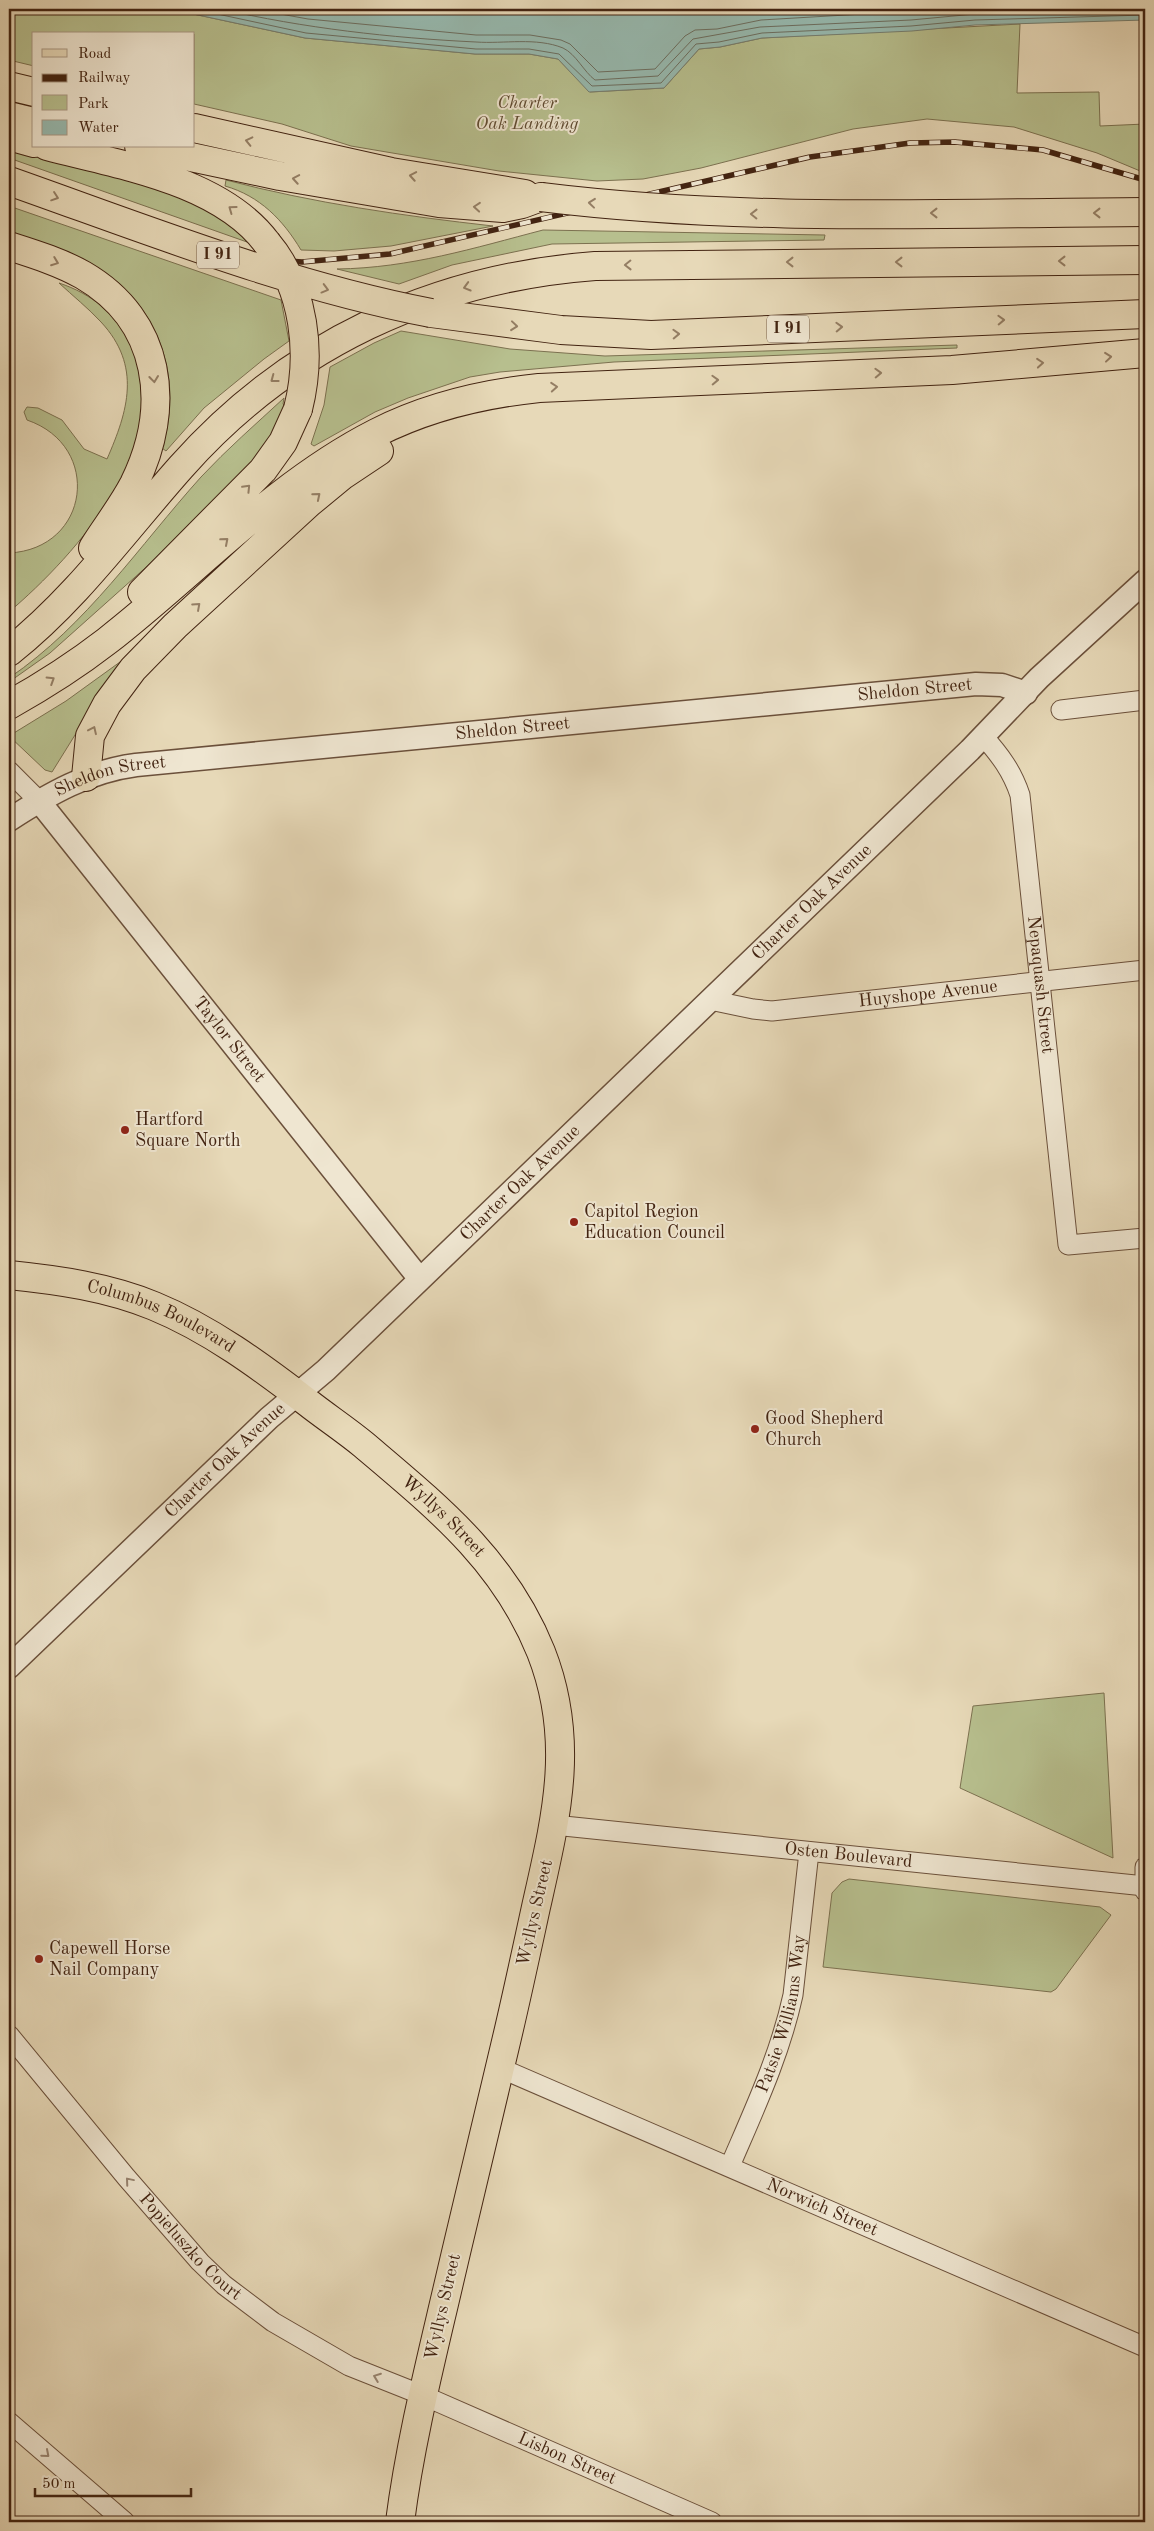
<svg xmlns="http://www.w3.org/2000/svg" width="1154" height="2531" font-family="'Old Standard TT',serif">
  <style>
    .green { fill: #b7bf8e; stroke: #7c7150 }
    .water { fill: #97bab0; stroke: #757e70 }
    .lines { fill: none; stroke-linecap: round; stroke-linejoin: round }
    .shore { stroke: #6c6e60; stroke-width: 1 }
    .minor-casing { stroke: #6b503b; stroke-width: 21 }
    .tertiary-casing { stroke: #6b503b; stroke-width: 25 }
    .primary-casing { stroke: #422311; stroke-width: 30 }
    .motorway-casing { stroke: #422311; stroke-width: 30 }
    .minor { stroke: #efe6d1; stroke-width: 19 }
    .tertiary { stroke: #efe6d1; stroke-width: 22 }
    .primary { stroke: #e7d9b8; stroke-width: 28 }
    .motorway { stroke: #e7d9b8; stroke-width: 28 }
    .rail-casing { stroke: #422311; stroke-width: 5.5 }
    .rail { stroke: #efe6d1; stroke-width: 4; stroke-dasharray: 11; stroke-linecap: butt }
    .motorway-bridge-casing { stroke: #422311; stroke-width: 30; stroke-linecap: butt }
    .motorway-bridge { stroke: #e7d9b8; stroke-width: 28 }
    .oneway { stroke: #947e64 }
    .oneway2 { stroke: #988471 }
    .poi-dot { fill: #8f2418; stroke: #efe6d1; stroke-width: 2 }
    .labels { text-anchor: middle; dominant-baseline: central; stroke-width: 4; stroke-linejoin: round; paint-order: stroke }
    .shield { fill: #efe6d1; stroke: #765e4b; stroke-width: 1 }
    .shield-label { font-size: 16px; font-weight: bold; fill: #422311 }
    .park-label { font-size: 18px; font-style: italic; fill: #5f4a30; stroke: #efe6d1 }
    .street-label { font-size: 18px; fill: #422311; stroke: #efe6d1 }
    .poi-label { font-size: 18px; fill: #422311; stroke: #efe6d1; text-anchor: start }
  </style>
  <rect width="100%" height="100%" fill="#e7d9b8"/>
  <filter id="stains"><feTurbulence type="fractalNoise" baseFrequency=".004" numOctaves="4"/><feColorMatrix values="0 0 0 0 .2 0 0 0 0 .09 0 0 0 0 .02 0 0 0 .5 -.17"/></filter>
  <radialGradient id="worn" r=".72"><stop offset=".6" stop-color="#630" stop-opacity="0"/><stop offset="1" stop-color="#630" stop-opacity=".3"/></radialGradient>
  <path class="green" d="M9,9h161l135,29 170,16h54l29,5 32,33 74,-4 35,-39 21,-2 42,-9 258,-14 -3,69 82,-1 1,34 45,-2v49l-48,-20 -83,-26 -87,-8 -74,10 -152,39 -58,11 -46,2 -98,-10 -148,-25 -69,-22 -88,-20v-70h-160v32l-25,-6z
    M9,147c31,9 61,17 92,26 49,13 114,25 146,69l-238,-84z
    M226,180c87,23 178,36 267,46l-102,20 -57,5 -33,-1c-18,-30 -41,-54 -76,-64z
    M9,206l272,94 8,41 -25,18 -60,49 -38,43 -4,-3c21,-64 0,-137 -58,-176 -28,-19 -63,-28 -95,-40z
    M543,230l282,5 -1,5 -272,4 -100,21 -53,19 -62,-15c73,-1 137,-21 206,-39z
    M59,283c33,11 56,30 72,62 47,96 -54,209 -122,267v-59c81,-4 94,-107 18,-133l-3,-8 3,-5 11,1 24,12 22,29 23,10c21,-48 35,-93 -6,-137 -13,-14 -28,-26 -42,-39z
    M401,331l109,18 95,7 352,-11v3l-343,14 -114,10 -30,5 -62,21 -33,14 -61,34 -3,-2 13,-39 6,-38 44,-24z
    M284,398l-1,6 4,2 -20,42 -105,105 -112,100 -41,29v-4c78,-53 130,-132 192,-201 26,-28 55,-53 83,-79z
    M137,647l-39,51 -46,74 -7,-2 -36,-34 57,-35 54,-39z
    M1104,1693l9,165 -153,-70 13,-82z
    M849,1879l251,28 11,8 -55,74 -5,3 -228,-25 9,-74 10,-11z"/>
  <path class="water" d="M170,9h975v11l-170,5 -63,6 -150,7 -42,9 -21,2 -35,39 -75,4 -31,-33 -29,-5h-54l-170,-16z"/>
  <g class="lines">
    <path class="shore" d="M194,9l112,24 170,16h53l30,5 33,32 69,-3 35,-39 23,-2 43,-9 149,-7 64,-6 170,-5
      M221,9c82,19 170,29 255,33 28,2 60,-5 87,6 13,6 21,24 32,32l63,-4 35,-37 67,-12 151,-7 64,-6 170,-5
      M253,9l55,10 168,16h54l31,5 9,4 28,28 57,-3 30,-33 10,-6 22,-1 44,-9 187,-11"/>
    <g class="minor-casing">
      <g id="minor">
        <path d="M1061,710l84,-10"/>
        <path id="s1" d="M983,736c17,19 29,35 37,59l48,450 77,-7"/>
        <path d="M9,771l30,30"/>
        <path id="s2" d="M710,1000l43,9 19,2 373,-41"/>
        <path id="s3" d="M554,1825l591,61"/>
        <path d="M1145,1867v24"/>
        <path id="s4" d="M9,2035l117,142 74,85 24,23 49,37 76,44 73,29 290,127"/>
        <path id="s5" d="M500,2068l645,279"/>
        <path id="s6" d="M730,2166c24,-56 50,-111 63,-171l16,-143"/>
        <path d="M9,2422l116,100"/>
      </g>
    </g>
    <g class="tertiary-casing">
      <g id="tertiary">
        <path id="s7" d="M39,801l380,477"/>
        <path id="s8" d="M9,820c40,-26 80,-49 127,-55l840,-81 26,1 24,8"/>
        <path id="s9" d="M9,1667l260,-249 57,-48 644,-620 69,-72 106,-97"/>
      </g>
    </g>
    <g class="primary-casing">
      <g id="primary">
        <path id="s10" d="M9,1275c49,5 99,12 145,31 56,23 106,60 153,96 19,15 39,28 57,43 73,62 140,115 177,207 35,89 15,166 -5,255 -10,46 -20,93 -31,139 -19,81 -39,163 -58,245 -18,77 -37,153 -47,231"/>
      </g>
    </g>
    <g class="motorway-casing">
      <path id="motorway" d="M9,86l25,6
        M9,116l25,6
        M194,128l197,44 134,22
        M9,136l25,7
        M47,146c72,19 173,34 220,97
        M139,146l141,30 159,27 64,5 19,-4 19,-7
        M9,246c25,8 51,16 74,29 79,46 89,132 51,209 -12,23 -28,43 -41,64
        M431,313l130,17 90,5 494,-21
        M142,592l121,-122 20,-28 15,-33
        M9,652c67,-53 116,-122 172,-185 108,-122 252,-189 414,-201l550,-6
        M9,705c34,-19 67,-40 98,-64 89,-69 167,-156 269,-208 51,-26 105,-39 163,-45l413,-18 193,-17
        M86,777l4,-41 17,-32 26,-35 42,-43 134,-123 34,-28 36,-24"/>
    </g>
    <use href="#minor" class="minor"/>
    <use href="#tertiary" class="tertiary"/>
    <use href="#primary" class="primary"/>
    <use href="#motorway" class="motorway"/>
    <g class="rail-casing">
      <path id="rail" d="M9,177l216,74 37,8 40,3 88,-8 420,-97 100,-14 45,-1 88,8 102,30"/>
    </g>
    <use href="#rail" class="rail"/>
    <g class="motorway-bridge-casing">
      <path id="motorway-bridge" d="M9,181c139,49 277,104 422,132
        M541,197c201,25 403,16 604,15
        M267,243c38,45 45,111 31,166"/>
    </g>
    <use href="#motorway-bridge" class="motorway-bridge"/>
  </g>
  <defs><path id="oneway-chevron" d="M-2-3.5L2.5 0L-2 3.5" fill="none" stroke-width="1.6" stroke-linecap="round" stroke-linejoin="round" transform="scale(1.25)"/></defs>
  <g class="oneway">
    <use href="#oneway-chevron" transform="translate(249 141) rotate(-167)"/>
    <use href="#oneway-chevron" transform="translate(413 176) rotate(-170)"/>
    <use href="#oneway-chevron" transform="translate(296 179) rotate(-170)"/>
    <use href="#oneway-chevron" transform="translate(55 197) rotate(19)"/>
    <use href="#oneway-chevron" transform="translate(592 203) rotate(-174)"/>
    <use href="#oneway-chevron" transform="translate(477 207) rotate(-175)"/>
    <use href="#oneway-chevron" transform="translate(232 209) rotate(-144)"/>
    <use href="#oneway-chevron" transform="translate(934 213) rotate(180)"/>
    <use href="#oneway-chevron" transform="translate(1097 213) rotate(180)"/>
    <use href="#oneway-chevron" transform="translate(754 214) rotate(-179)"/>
    <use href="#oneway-chevron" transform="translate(1062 261) rotate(180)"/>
    <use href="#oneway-chevron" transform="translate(55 262) rotate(21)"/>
    <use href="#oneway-chevron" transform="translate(790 262) rotate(180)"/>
    <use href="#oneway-chevron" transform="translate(899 262) rotate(180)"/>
    <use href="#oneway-chevron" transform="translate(628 265) rotate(179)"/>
    <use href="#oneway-chevron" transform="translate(467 287) rotate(164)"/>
    <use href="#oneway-chevron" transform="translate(325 289) rotate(15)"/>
    <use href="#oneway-chevron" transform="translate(1001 320) rotate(-2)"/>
    <use href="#oneway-chevron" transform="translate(514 326) rotate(6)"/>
    <use href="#oneway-chevron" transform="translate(839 327) rotate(-2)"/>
    <use href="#oneway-chevron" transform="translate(676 334) rotate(-2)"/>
    <use href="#oneway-chevron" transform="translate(1108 357) rotate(-6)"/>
    <use href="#oneway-chevron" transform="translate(1040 363) rotate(-5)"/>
    <use href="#oneway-chevron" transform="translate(878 373) rotate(-2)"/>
    <use href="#oneway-chevron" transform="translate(154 379) rotate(83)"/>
    <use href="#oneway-chevron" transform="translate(274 379) rotate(143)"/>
    <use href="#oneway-chevron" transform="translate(715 380) rotate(-2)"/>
    <use href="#oneway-chevron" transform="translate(554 387) rotate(-4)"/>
    <use href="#oneway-chevron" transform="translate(247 488) rotate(-46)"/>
    <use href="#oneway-chevron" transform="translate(317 496) rotate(-40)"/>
    <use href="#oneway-chevron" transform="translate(225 541) rotate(-41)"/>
    <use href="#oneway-chevron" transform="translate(197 606) rotate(-42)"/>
    <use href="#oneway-chevron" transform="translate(51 680) rotate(-32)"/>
    <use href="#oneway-chevron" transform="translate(93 730) rotate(-65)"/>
  </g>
  <g class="oneway2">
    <use href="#oneway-chevron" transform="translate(129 2181) rotate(-130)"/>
    <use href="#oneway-chevron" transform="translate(377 2377) rotate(-159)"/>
    <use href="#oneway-chevron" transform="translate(46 2454) rotate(41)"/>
  </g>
  <g class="poi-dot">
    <circle cx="125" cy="1130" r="5"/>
    <circle cx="574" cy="1222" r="5"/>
    <circle cx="755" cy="1429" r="5"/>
    <circle cx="39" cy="1959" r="5"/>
  </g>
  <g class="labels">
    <g class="shield">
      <rect x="197" y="241.5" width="42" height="27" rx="4"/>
      <rect x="767" y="315.5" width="42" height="27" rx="4"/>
    </g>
    <g class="shield-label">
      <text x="218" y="255">I 91</text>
      <text x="788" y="329">I 91</text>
    </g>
    <g class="park-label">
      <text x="527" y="103">Charter<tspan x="527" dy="21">Oak Landing</tspan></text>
    </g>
    <g class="street-label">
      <text stroke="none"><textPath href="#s8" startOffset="922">Sheldon Street</textPath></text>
      <text stroke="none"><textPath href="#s8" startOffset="518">Sheldon Street</textPath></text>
      <text stroke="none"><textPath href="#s8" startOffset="112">Sheldon Street</textPath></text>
      <text stroke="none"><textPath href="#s9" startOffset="1109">Charter Oak Avenue</textPath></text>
      <text stroke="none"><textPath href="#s1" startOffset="261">Nepaquash Street</textPath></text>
      <text stroke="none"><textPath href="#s2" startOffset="220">Huyshope Avenue</textPath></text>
      <text stroke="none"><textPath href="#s7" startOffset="305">Taylor Street</textPath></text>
      <text stroke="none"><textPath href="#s9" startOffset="704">Charter Oak Avenue</textPath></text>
      <text stroke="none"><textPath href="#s10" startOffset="159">Columbus Boulevard</textPath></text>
      <text stroke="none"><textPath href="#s9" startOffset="299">Charter Oak Avenue</textPath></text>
      <text stroke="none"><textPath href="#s10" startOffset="508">Wyllys Street</textPath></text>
      <text stroke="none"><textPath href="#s3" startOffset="296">Osten Boulevard</textPath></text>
      <text transform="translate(535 1913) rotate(-77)">Wyllys Street</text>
      <text stroke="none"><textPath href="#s6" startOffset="162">Patsie Williams Way</textPath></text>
      <text stroke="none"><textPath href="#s5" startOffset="351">Norwich Street</textPath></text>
      <text stroke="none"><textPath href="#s4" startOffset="279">Popieluszko Court</textPath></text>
      <text transform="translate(443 2307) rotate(-77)">Wyllys Street</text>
      <text stroke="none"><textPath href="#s4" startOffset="716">Lisbon Street</textPath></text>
    </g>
    <g class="poi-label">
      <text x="135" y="1120">Hartford<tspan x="135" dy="21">Square North</tspan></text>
      <text x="584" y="1212">Capitol Region<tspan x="584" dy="21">Education Council</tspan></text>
      <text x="765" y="1419">Good Shepherd<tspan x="765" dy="21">Church</tspan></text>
      <text x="49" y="1949">Capewell Horse<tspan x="49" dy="21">Nail Company</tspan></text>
    </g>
  </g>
  <rect width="1154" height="2531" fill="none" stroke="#e7d9b8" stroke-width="30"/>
  <rect x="10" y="10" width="1134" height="2511" fill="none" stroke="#422311" stroke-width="2.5"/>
  <rect x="15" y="15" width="1124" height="2501" fill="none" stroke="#422311"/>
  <rect x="32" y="32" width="162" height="115" fill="#efe6d1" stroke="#aa9884"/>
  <rect x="42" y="49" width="25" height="8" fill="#e7d9b8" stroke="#aa9884"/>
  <text x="78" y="58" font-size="15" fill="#422311">Road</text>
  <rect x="42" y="74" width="25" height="8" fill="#422311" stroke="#aa9884"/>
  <text x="78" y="82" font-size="15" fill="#422311">Railway</text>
  <rect x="42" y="95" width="25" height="15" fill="#b7bf8e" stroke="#aa9884"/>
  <text x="78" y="108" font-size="15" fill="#422311">Park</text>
  <rect x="42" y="120" width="25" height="15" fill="#97bab0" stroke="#aa9884"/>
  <text x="78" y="132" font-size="15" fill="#422311">Water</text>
  <path d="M35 2488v8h156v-8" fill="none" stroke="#422311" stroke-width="2.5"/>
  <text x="42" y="2488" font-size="15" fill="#422311" stroke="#efe6d1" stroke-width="4" paint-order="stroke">50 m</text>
  <rect width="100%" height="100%" filter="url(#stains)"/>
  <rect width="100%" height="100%" fill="url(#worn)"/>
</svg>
